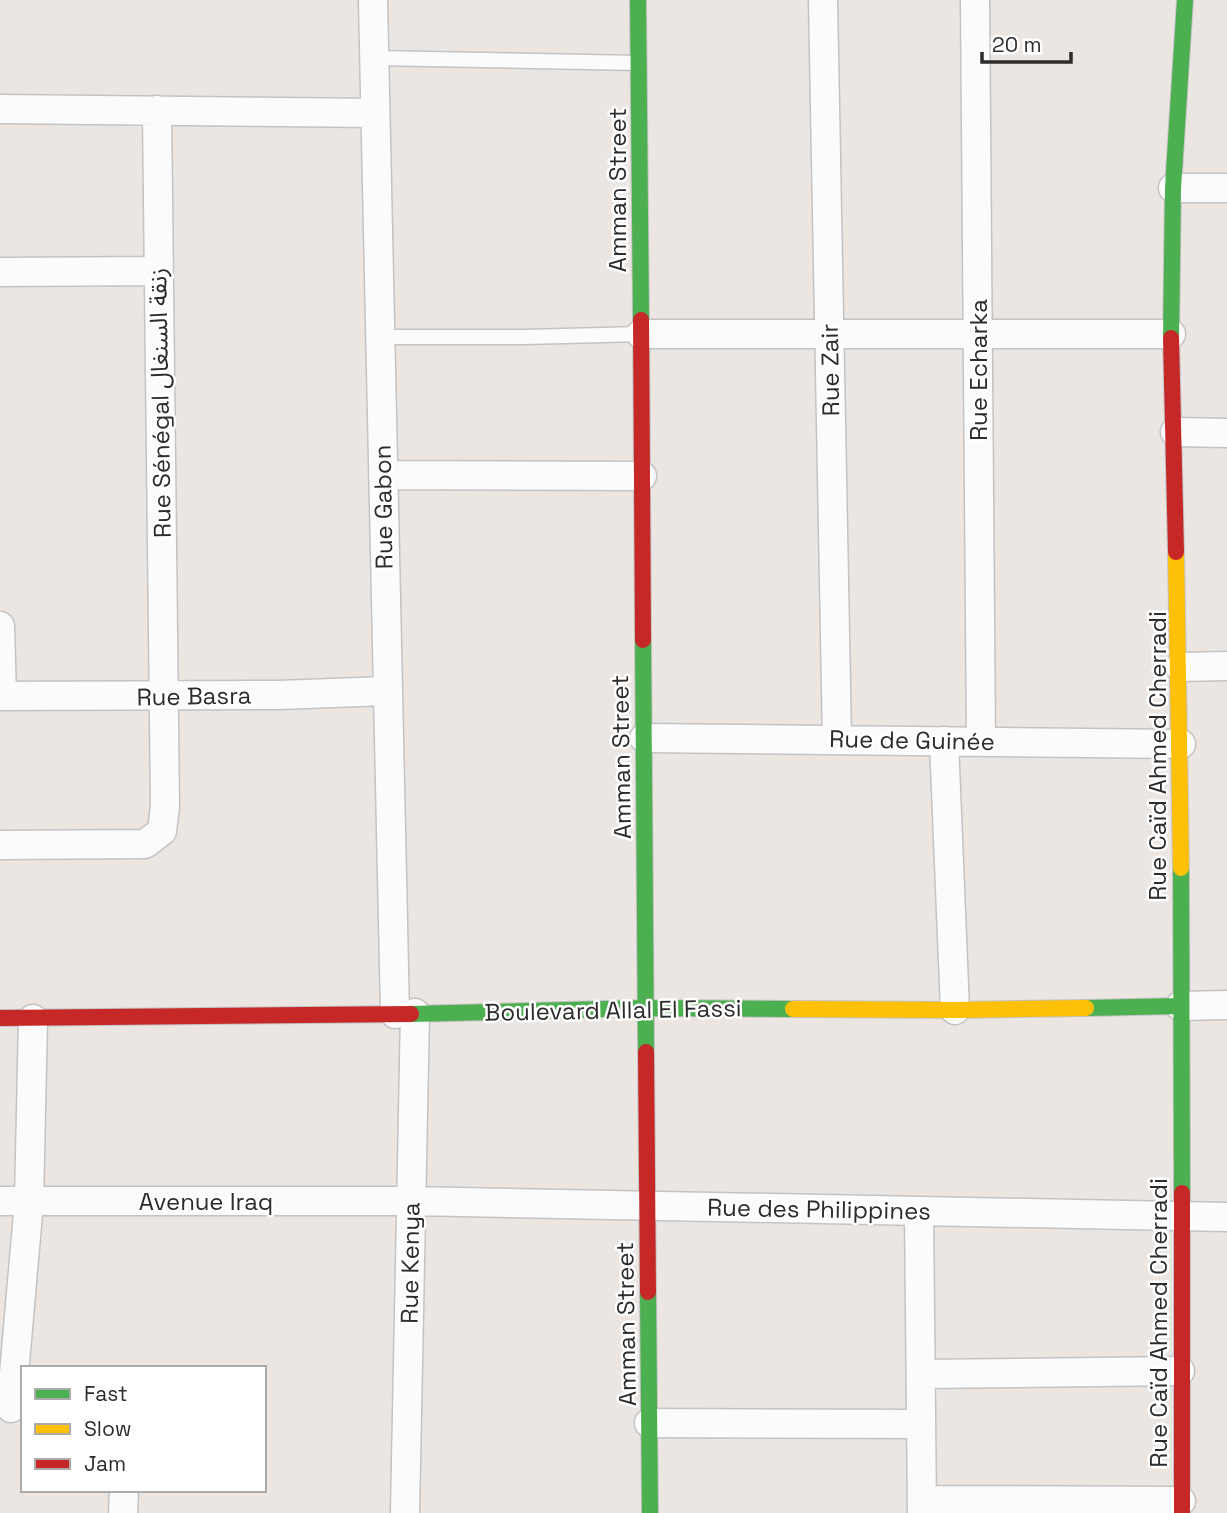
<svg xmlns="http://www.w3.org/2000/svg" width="1227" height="1513" font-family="'Space Grotesk','Noto Sans Arabic',sans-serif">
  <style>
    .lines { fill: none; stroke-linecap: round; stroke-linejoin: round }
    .lane-casing { stroke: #c4c3c3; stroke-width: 17 }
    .street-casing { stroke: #c4c3c3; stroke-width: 31 }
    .fast-casing { stroke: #c4c3c3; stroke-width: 18 }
    .slow-casing { stroke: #c4c3c3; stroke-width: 18 }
    .jam-casing { stroke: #c4c3c3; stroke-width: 18 }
    .lane { stroke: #fcfbfb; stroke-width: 14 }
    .street { stroke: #fcfbfb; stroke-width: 28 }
    .fast { stroke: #4caf50; stroke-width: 16 }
    .slow { stroke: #ffc107; stroke-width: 16 }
    .jam { stroke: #c62828; stroke-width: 16 }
    .labels { text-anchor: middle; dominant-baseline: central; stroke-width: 5; stroke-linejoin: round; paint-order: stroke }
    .street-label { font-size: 24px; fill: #2c2c2c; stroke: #fff }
  </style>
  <rect width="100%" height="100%" fill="#ebe6e2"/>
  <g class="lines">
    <g class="lane-casing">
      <path id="lane" d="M374,58l265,5
        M380,337h145l116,-3"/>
    </g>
    <g class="street-casing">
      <path id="street" d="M373,0l22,1014
        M823,0l14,740
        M975,0l6,741
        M0,109l375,4
        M1173,188h54
        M0,272l158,-1
        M641,334h530
        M1175,432l52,1
        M383,475l259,1
        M0,626l2,70
        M1180,667l47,-1
        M0,696l278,-1 109,-4
        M644,738l537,6
        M944,741l11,269
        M0,845l145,-1 17,-13 3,-25 -8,-696
        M1180,1006l47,-1
        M0,1201h412l815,16
        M919,1211l3,302
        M921,1374l259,-3
        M11,1408l18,-206 4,-183
        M649,1423l272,1
        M922,1500l259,1
        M123,1513l1,-23
        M405,1513l10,-500"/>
    </g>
    <g class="fast-casing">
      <path id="fast" d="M638,0l3,320
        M1171,338l2,-150 12,-188
        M643,640l3,412
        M1181,868l1,325
        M1086,1008l94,-2
        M411,1014l235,-6 147,1
        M648,1292l2,221"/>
    </g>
    <g class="slow-casing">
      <path id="slow" d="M1176,552l5,316
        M793,1009l162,1 131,-2"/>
    </g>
    <g class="jam-casing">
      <path id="jam" d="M641,320l2,320
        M1171,338l5,214
        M0,1018l411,-4
        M646,1052l2,240
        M1182,1193v320"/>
    </g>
    <use href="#lane" class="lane"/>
    <use href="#street" class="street"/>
    <use href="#fast" class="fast"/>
    <use href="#slow" class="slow"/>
    <use href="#jam" class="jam"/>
  </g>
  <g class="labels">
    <g class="street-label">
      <text transform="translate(617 190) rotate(-90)">Amman Street</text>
      <text transform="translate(830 370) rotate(-91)">Rue Zair</text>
      <text transform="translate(978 370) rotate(-90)">Rue Echarka</text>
      <text transform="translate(160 403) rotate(-91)">Rue Sénégal زنقة السنغال</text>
      <text transform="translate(383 507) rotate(-91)">Rue Gabon</text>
      <text transform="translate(194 696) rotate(-1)">Rue Basra</text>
      <text transform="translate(912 740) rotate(1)">Rue de Guinée</text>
      <text transform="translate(1157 756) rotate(-90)">Rue Caïd Ahmed Cherradi</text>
      <text transform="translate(621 757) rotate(-91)">Amman Street</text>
      <text transform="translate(613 1010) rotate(-1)">Boulevard Allal El Fassi</text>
      <text x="206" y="1201">Avenue Iraq</text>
      <text transform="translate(819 1209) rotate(1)">Rue des Philippines</text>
      <text transform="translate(410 1263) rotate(-89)">Rue Kenya</text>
      <text transform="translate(1158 1323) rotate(-90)">Rue Caïd Ahmed Cherradi</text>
      <text transform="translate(626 1324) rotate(-91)">Amman Street</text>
    </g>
  </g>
  <rect x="21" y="1366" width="245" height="126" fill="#ffffff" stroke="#ababab" stroke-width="2"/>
  <rect x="35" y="1389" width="35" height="10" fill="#4caf50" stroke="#ababab" stroke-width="2"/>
  <text x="84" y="1401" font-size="21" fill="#2c2c2c">Fast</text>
  <rect x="35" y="1424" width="35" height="10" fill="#ffc107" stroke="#ababab" stroke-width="2"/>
  <text x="84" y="1436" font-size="21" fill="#2c2c2c">Slow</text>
  <rect x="35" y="1459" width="35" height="10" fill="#c62828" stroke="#ababab" stroke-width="2"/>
  <text x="84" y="1471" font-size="21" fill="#2c2c2c">Jam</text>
  <path d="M982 52v10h89v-10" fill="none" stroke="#2c2c2c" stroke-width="3.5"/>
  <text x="992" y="52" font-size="21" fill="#2c2c2c" stroke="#ffffff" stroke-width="5" paint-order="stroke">20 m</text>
</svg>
